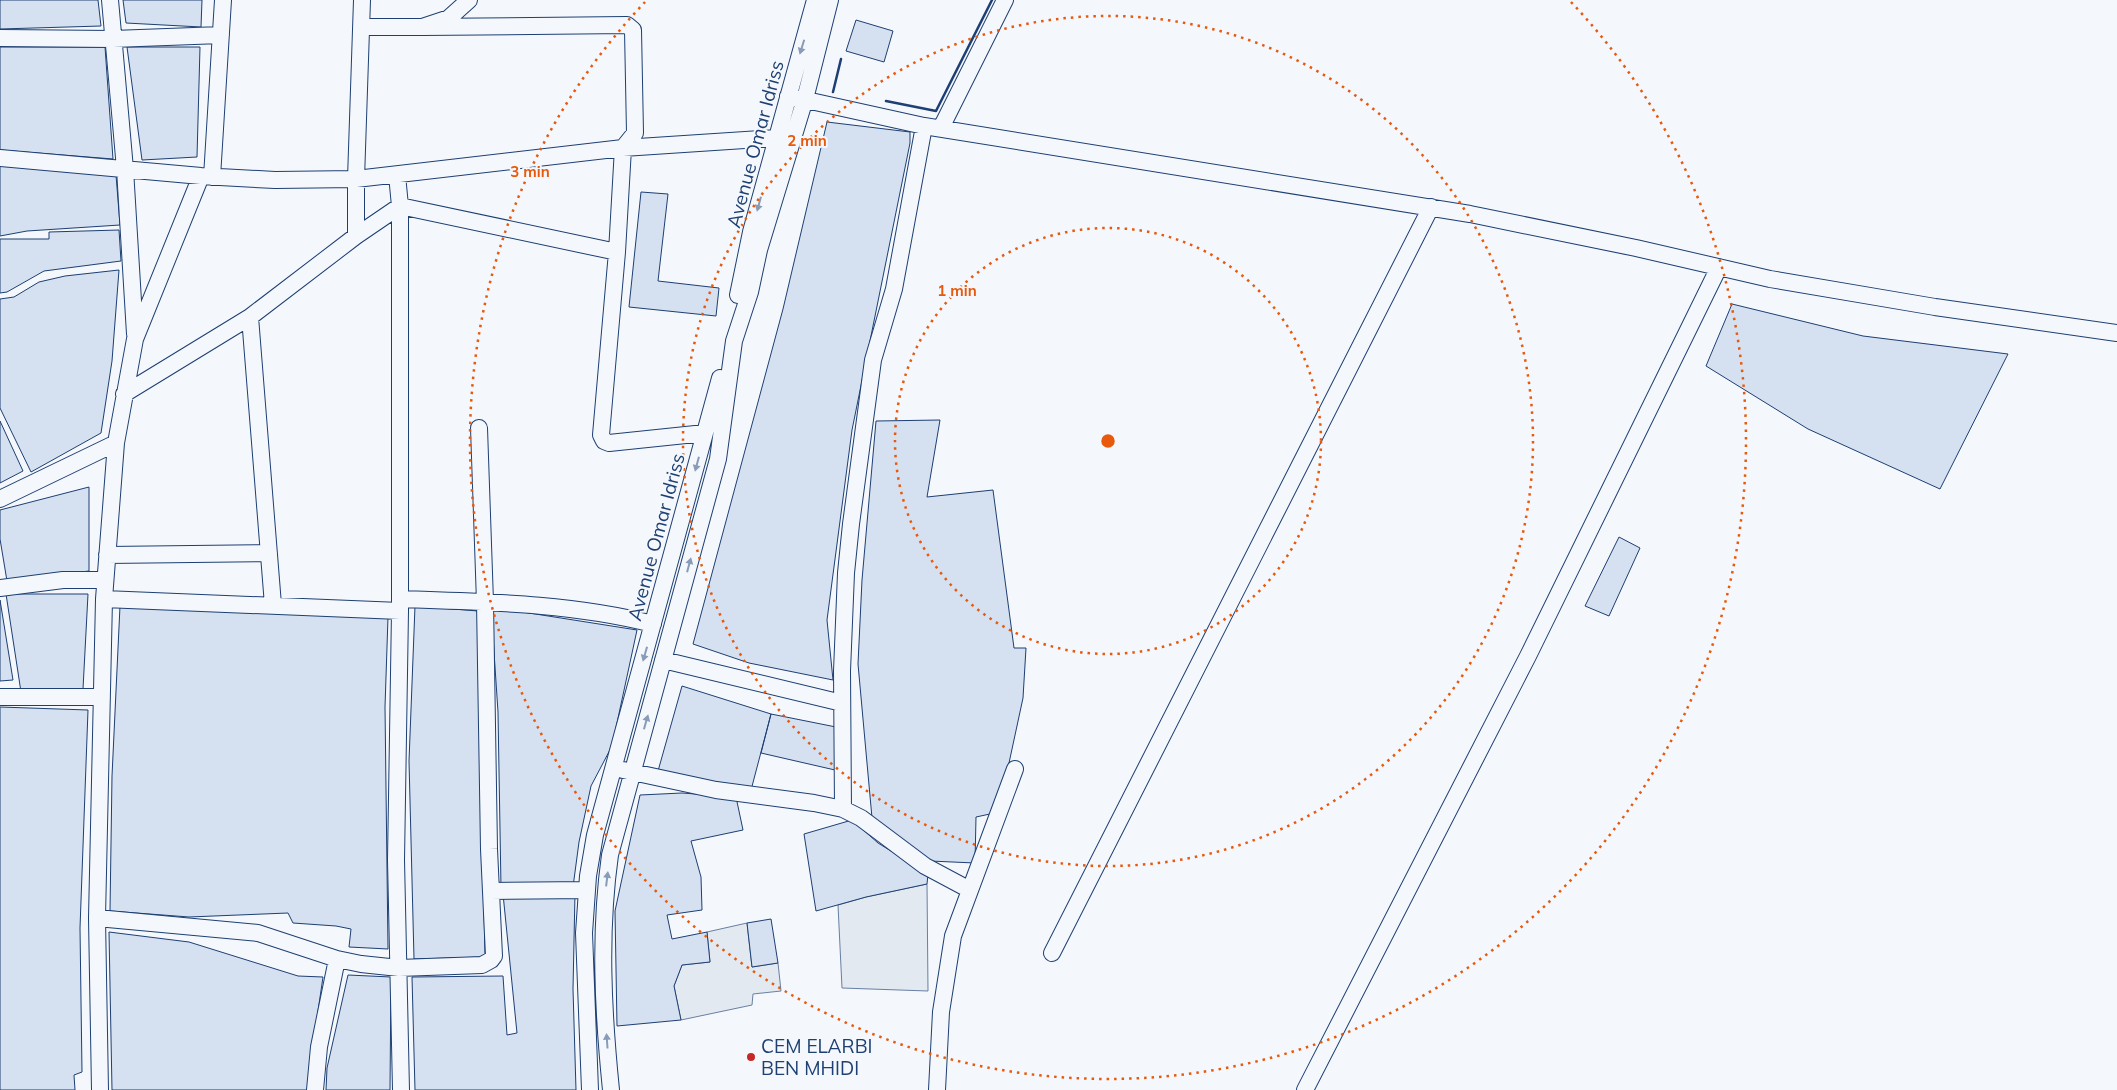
<svg xmlns="http://www.w3.org/2000/svg" width="2117" height="1090" font-family="Mulish,sans-serif">
  <style>
    .green { fill: #e3e9f0; stroke: #687fa3 }
    .building { fill: #d5e0f0; stroke: #1d3f73 }
    .lines { fill: none; stroke-linecap: round; stroke-linejoin: round }
    .minor-casing { stroke: #1d3f73; stroke-width: 18 }
    .minor { stroke: #f4f7fb; stroke-width: 16 }
    .wall { stroke: #1d3f73; stroke-width: 2.5 }
    .oneway { fill: #889bb7 }
    .ring { fill: none; stroke: #e8590c; stroke-width: 2.5; stroke-dasharray: 2.5 5 }
    .poi-dot { fill: #c62828; stroke: #f4f7fb; stroke-width: 2 }
    .labels { text-anchor: middle; dominant-baseline: central; stroke-width: 4; stroke-linejoin: round; paint-order: stroke }
    .street-label { font-size: 19px; fill: #1d3f73; stroke: #f4f7fb }
    .poi-label { font-size: 19px; fill: #1d3f73; stroke: #f4f7fb; text-anchor: start }
    .centre { fill: #e8590c; stroke: #f4f7fb; stroke-width: 2.5 }
    .ring-label { font-size: 15px; text-anchor: middle; font-weight: bold; fill: #e8590c; stroke: #f4f7fb; stroke-width: 4; stroke-linejoin: round; paint-order: stroke }
  </style>
  <rect width="100%" height="100%" fill="#f4f7fb"/>
  <path class="green" d="M927,884l1,107 -86,-3 -4,-83 28,-8z
    M747,923l5,44 26,-4 3,28 -28,3 -1,11 -71,15 -7,-34 8,-21 28,-3 -3,-30z"/>
  <path class="building" d="M0,0h98l3,26 -101,3z
    M123,0h79l-1,27 -75,-4z
    M856,20l37,11 -9,31 -38,-11z
    M0,47h105l8,112 -113,-9z
    M127,47h73l-3,110 -55,3z
    M827,122l83,10v11l-58,287 -25,190 6,60 -84,-17 -56,-19 90,-335z
    M0,164l116,11 4,50 -93,6 -27,5z
    M641,192l27,2 -10,87 61,7 -3,28 -87,-9z
    M119,230l2,31 -77,10 -37,21 -7,1v-54h49v-7z
    M119,270l-7,91 -11,72 -70,39 -31,-64v-109l14,-2 25,-15 26,-6z
    M1732,304l131,32 145,18 -68,135 -132,-60 -102,-63z
    M940,420l-13,77 66,-7 21,158h12l-3,50 -14,65 -19,51 -14,3 -1,46 -45,-2 -58,-43 -14,-154 4,-84 14,-159z
    M0,421l23,50 -23,12z
    M89,487v84l-82,10 -7,-42v-29z
    M1619,537l21,11 -31,68 -24,-10z
    M6,594h82l-5,95 -62,3z
    M0,600l13,80 -13,1z
    M120,606l268,11 -3,90 3,242 -39,-2 2,-18 -15,-3 -43,-3 -5,-10 -99,4 -79,-6 2,-135z
    M415,606l63,5 7,346 -71,2 -5,-198z
    M491,607l146,23 -25,116 -21,40 -12,56 -6,45 -72,1 -3,-176z
    M682,686l89,28 -21,80 -92,-23z
    M0,707l88,3 -8,218 2,144 -8,3 1,15h-75z
    M771,714l65,13 -1,43 -74,-17z
    M682,793l54,4 7,33 -52,11 10,36 1,33 -35,5 5,24 35,-7 3,30 -28,3 -8,21 7,34 -64,6 -2,-115 25,-116z
    M852,820l26,23 50,31 -1,10 -61,13 -50,14 -12,-77z
    M575,893l-2,96 3,101h-161l-3,-113 91,-1 4,59 10,-2 -14,-139z
    M771,919l7,44 -26,4 -5,-44z
    M109,932l80,10 109,34 25,1 -10,68 -2,45h-199z
    M348,975l43,2 -1,113h-64l1,-22z"/>
  <g class="lines">
    <g class="minor-casing">
      <path id="minor" d="M110,0l15,169 10,165
        M362,27h60l27,-9 20,-18
        M422,27l205,-2 6,5 2,103 -12,15 -6,104 -16,183 3,6 5,2 96,-10
        M0,38l113,1 108,-4
        M788,96l136,30 546,88 166,34 134,31 165,28 182,26
        M941,128l64,-128
        M0,158l201,18 74,4 81,-1 267,-31 154,-10
        M397,175l3,31v405l-4,249 5,230
        M212,177l11,-177
        M356,236v-57l6,-179
        M738,295l13,-63 64,-232
        M250,317l23,288
        M124,394l126,-77 106,-81 44,-30 217,46
        M0,499l116,-56
        M107,555l162,-2
        M0,588l63,-8h42
        M104,599l296,12
        M400,599c85,3 171,4 253,25
        M663,660l179,43
        M0,697h102
        M623,770l93,20 98,13 29,6 18,9 64,48 45,24
        M843,809l-1,-138 4,-98 5,-49 22,-164 21,-71 30,-163
        M491,891l96,-1
        M97,918l161,15 79,26 24,5 38,4 83,-3 9,-5 3,-4 -5,-107 -4,-247 -6,-174
        M1052,953l379,-746
        M100,1090l-3,-172 7,-319 12,-156 19,-104 66,-163
        M315,1090l4,-43 18,-88
        M590,1090l-6,-157 4,-57 7,-41 125,-457
        M611,1090c-8,-79 -12,-157 -1,-235l108,-396 16,-118 16,-49 9,-42 46,-151 25,-99
        M937,1090l4,-78 12,-76 62,-167
        M1305,1090l223,-434 191,-389"/>
    </g>
    <use href="#minor" class="minor"/>
    <path class="wall" d="M833,92l8,-33
      M886,101l50,10 56,-111"/>
  </g>
  <defs><path id="oneway-solid" d="M-6-.8H1V-3.2L6.5 0L1 3.2V.8H-6Z" transform="scale(1.25)"/></defs>
  <g class="oneway">
    <use href="#oneway-solid" transform="translate(802 47) rotate(107)"/>
    <use href="#oneway-solid" transform="translate(759 204) rotate(105)"/>
    <use href="#oneway-solid" transform="translate(697 464) rotate(105)"/>
    <use href="#oneway-solid" transform="translate(689 565) rotate(-75)"/>
    <use href="#oneway-solid" transform="translate(645 654) rotate(106)"/>
    <use href="#oneway-solid" transform="translate(646 722) rotate(-74)"/>
    <use href="#oneway-solid" transform="translate(607 879) rotate(-83)"/>
    <use href="#oneway-solid" transform="translate(607 1041) rotate(-94)"/>
  </g>
  <g class="ring">
    <circle cx="1108" cy="441" r="213"/>
    <circle cx="1108" cy="441" r="425"/>
    <path d="M1571 2A638 638 0 1 1 645 2"/>
  </g>
  <circle class="poi-dot" cx="751" cy="1057" r="5"/>
  <g class="labels">
    <g class="street-label">
      <text transform="translate(755 144) rotate(-75)">Avenue Omar Idriss</text>
      <text transform="translate(656 537) rotate(-75)">Avenue Omar Idriss</text>
    </g>
    <g class="poi-label">
      <text x="761" y="1046">CEM ELARBI<tspan x="761" dy="22">BEN MHIDI</tspan></text>
    </g>
  </g>
  <circle cx="1108" cy="441" r="8" class="centre"/>
  <g class="ring-label">
    <text x="807" y="146">2 min</text>
    <text x="530" y="177">3 min</text>
    <text x="957" y="296">1 min</text>
  </g>
</svg>
